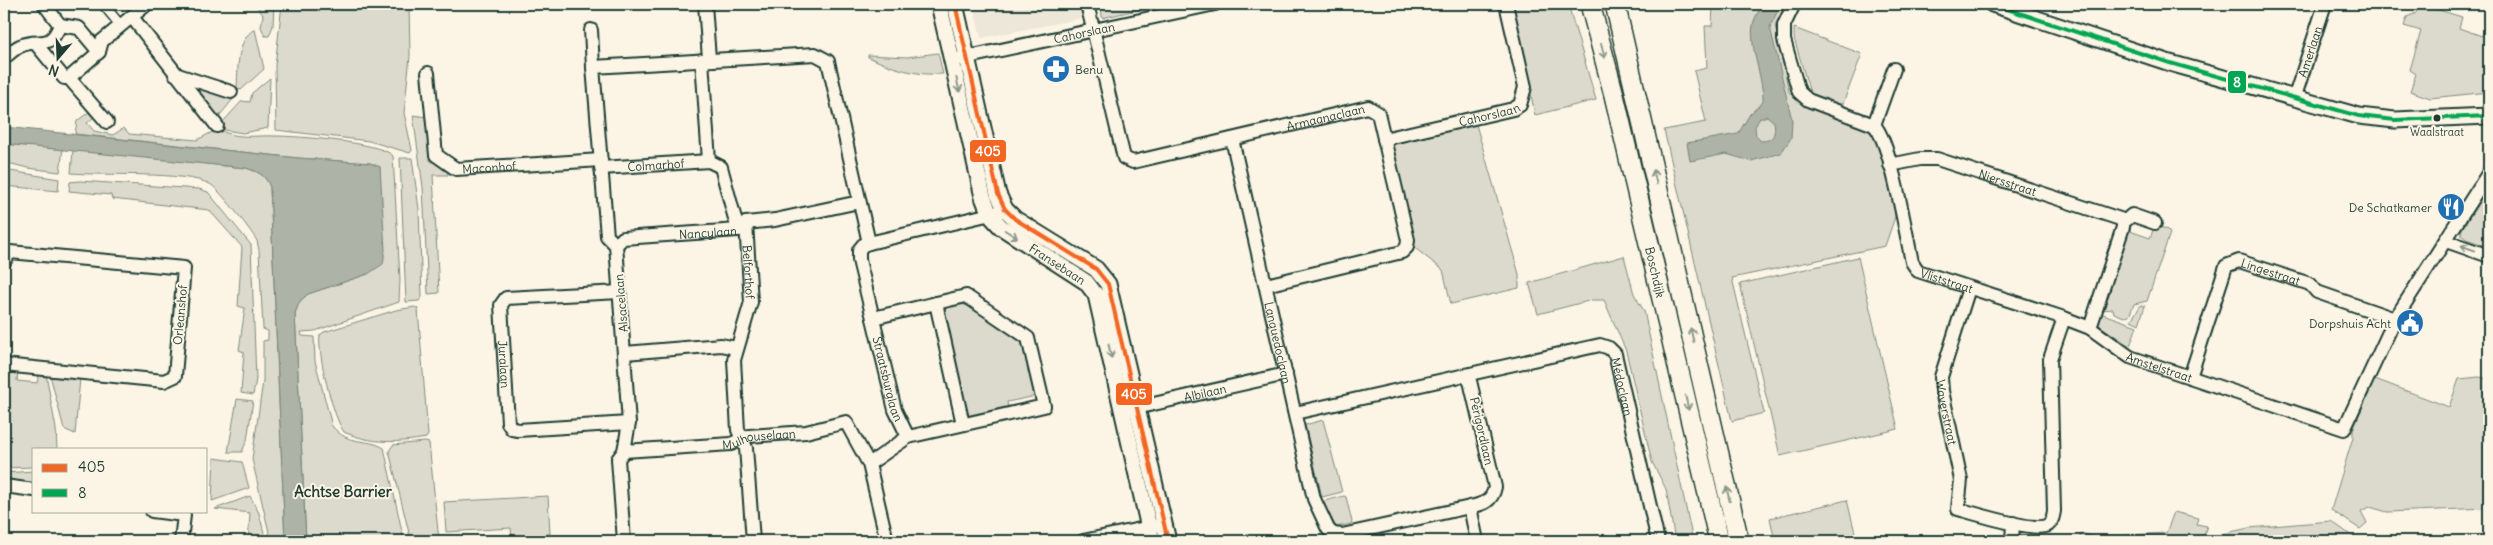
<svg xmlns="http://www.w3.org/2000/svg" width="2493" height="545" font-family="Delius,sans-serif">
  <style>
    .built { fill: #ece7d8 }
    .green { fill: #dcdacc; stroke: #7e8c80 }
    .water { fill: #aeb3a7; stroke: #758479; fill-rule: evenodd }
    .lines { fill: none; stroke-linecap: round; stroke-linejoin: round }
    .pedestrian-casing { stroke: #1f3d34; stroke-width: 12 }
    .minor-casing { stroke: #1f3d34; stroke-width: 16 }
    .tertiary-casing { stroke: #1f3d34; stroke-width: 19 }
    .primary-casing { stroke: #1f3d34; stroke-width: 22 }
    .pedestrian { stroke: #fcf5e5; stroke-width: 9 }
    .minor { stroke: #fcf5e5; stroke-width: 12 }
    .tertiary { stroke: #fcf5e5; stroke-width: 15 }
    .primary { stroke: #fcf5e5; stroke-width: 19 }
    .bus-1-casing { stroke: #fcf5e5; stroke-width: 8 }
    .bus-2-casing { stroke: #fcf5e5; stroke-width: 8 }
    .bus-1 { stroke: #f26522; stroke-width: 4 }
    .bus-2 { stroke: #00a651; stroke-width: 4 }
    .oneway { stroke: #8e998c }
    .bus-dot { fill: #1f3d34; stroke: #fcf5e5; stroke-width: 2 }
    .labels { text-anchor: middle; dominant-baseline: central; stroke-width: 4; stroke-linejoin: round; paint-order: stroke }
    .bus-label { font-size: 11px; fill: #1f3d34; stroke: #fcf5e5 }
    .street-label { font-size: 12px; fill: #1f3d34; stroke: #fcf5e5 }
    .poi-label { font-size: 12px; fill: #1f3d34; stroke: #fcf5e5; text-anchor: end }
    .quarter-label { font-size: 15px; font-weight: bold; fill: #1f3d34; stroke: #fcf5e5 }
    .line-badge { stroke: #fcf5e5; stroke-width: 2 }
    .badge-label { font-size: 14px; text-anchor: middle; font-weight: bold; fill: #fff }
  </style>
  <rect width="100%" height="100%" fill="#fcf5e5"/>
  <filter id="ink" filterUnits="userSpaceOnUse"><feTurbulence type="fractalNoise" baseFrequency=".02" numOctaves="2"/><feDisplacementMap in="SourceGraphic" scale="10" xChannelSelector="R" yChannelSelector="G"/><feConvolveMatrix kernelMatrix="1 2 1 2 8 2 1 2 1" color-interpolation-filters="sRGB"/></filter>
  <g filter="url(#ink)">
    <path class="built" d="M973,4h118l3,12 -113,22z"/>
    <path class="green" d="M255,4h19l-1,22 -4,10h-4l-4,-9 2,-12z
      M282,4h127l1,52 -6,57 8,37 -2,3 -41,-12 -93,-11 -1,-64z
      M1101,4h61l-60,14z
      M1513,4h55l28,96 -61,15z
      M1713,4h73l-11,21 14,67 15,11 67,26 7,8 17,72v8l-10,29 -153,32 32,135 -32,8 -68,-291 42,-8 -12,-51 13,-3 -2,-42h7z
      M2419,4l43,13 -3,11 23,8 3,-8 4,2v62l-59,6 -20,-7 6,-17 -6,-4 11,-39 -17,-5 3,-9 9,-4z
      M1794,28l68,26 -20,52 -32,-13 -16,-55z
      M255,29l9,40 -23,21 -4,-1c1,-18 -1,-50 18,-60z
      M938,53l5,21c-28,2 -50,-6 -75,-17v-2l39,2z
      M270,78l-2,50 -25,5 -18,-3 -4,-6 21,-23 8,1 2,-9z
      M189,85l45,13 -18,22z
      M89,112l5,5 -7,6 7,8 19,4 11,-7 5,6 68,6 21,-11c19,11 36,6 57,7 20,0 107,6 118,20l7,123 -1,23 -84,29 -14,1 1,4 12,1 1,24 17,65c17,21 34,11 52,22l20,93h-98l-11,-228 5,-12 8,-7 60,-20 12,-107 -10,-4 -72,-5 -223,-24 2,-13z
      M413,115l14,2 4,43 17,13v2h-15l6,118 -11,1 -5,-107z
      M1475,121l44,153v14l-68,16 -8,-34 -27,-21 -4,-7 -20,-93 6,-10 9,2 51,-12 -1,-4z
      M4,144l59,5 -3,23 -32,-4 -24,-6z
      M73,150l173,18c12,4 19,6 24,19l15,354h-14l-19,-82 11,-78v-40l5,-1v-9l-5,-2 -4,-79 -2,-9c-6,-11 -38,-52 -47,-57 -26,-13 -106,-8 -139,-11z
      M400,158h12l7,51 3,88 -3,4 -13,1z
      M4,170l55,9 -1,12 -54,-5z
      M80,181l119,8 9,3 43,53 5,134 -3,16 -12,-2 3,-41 -5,-2 6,-42 -7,-2 4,-59 -33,-37 -97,-11 -1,-4 -42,-4 1,-9z
      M2489,187v60l-23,-8 -5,-4 1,-6z
      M2155,225l11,4 4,4 -23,68 -13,3 -5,12 -5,1 -10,-4 -1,-4 -12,1 26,-80 23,8z
      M1624,256l10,38 10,17 49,230h-18l-9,-52 -14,-27 -26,-111 -22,-51h-12l-54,14 -9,-31z
      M1858,257l40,172 -118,27 -40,-172z
      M956,303l18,4 49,31 13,58 -29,6 1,7 -39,8 -27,-110z
      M2141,305l4,1 -6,18 -8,-4z
      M415,307l3,2 10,126 -2,3c-28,5 -55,6 -82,-6 -11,-15 -27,-79 -24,-97l4,-3 72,-22z
      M2100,313l37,13 -7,20 -33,-22z
      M4,370l14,1 -1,10 20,2 2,-9h7l10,55 1,20h-23v18l-30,1 4,-31h-4z
      M50,375l30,3 -5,56 -11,-5z
      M2479,377l10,2v129l-102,4 -17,-5 -9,4 6,12 -7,6 -29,-19 22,-73v-8l22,-50 74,28 10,-28z
      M237,399l16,2 -6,39 -5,12h-14z
      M1323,420l19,72 -20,5 -17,-72z
      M425,442l4,1 10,98h-28l-22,-90 4,-6z
      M214,458l28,4 7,26 -37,13z
      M34,471v13l-30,-3v-8z
      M250,496l9,17 7,28h-18l2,-28 -35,-4z
      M548,496l2,38 -38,3 -1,-9 -65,4 -2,-30z
      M1344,496l2,1 6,25 -1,2 -15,3 -13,-24 1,-2z
      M1847,500l10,41h-82l-5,-23z
      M2174,512l24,6 -2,6 11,2 -4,11 -18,4 -15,-3 -20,3h-71l2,-8 14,4 71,-4z
      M2331,521l28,20h-135l-3,-7 28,-6z"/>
    <path class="water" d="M1763,4h18l-11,23 22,93 -1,18 -10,15 -30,8 -25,-7 -36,7 -3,-18 51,-9 12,-20 13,-12c1,-25 -16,-58 -9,-81 2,-6 6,-12 9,-17zM1767,116l7,6c2,11 0,19 -13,19l-5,-5 -1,-9 4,-8z
      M4,127l294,31 72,5 10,4 5,83 -2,14 -15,10 -60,20 -8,7 -5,12 11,228h-21l-15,-354c-5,-13 -12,-15 -24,-19l-242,-24z"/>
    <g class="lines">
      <g class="pedestrian-casing">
        <path id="pedestrian" d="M103,4l18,22"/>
      </g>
      <g class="minor-casing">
        <g id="minor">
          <path d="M44,4l16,21"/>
          <path d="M705,4l4,55"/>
          <path id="s1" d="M1087,4l37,154 9,4 235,-55 10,6 30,127 -1,7 -5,5 -136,33"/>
          <path id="s2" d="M1794,4l-10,21v15l15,52 9,8 66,25c17,17 32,109 38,137l6,9 146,47"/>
          <path d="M132,17l85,109"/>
          <path d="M591,30l2,37"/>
          <path d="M36,44l28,34h5l38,44"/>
          <path d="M4,58c5,-4 11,-10 16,-12 19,-9 29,6 40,-21l19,3 20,24"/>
          <path id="s3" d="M959,59l256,-55"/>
          <path d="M702,60l7,101"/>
          <path id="s4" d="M428,73l8,82 20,14 145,-9"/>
          <path d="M175,74l56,18"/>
          <path d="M69,78l30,-26 3,-11 45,-37"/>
          <path id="s5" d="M2294,99l31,-95"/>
          <path d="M1874,125l20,-56"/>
          <path id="s6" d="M1232,139l82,360 14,30 5,5 -2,7"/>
          <path id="s7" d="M1384,139l129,-30 7,-4 5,-18 -19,-83"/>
          <path id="s8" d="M1890,165l30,-6h17l183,60 3,4v4l-33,101"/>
          <path id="s9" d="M601,168l108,-7 12,6 17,63"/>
          <path id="s10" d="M746,223l5,79 -17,58 4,70 8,18 7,93"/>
          <path d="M2123,223l9,-8 23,8"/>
          <path d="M2446,241l43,15"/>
          <path id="s11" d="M869,243l-6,2 -4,5v10l36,150 13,27"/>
          <path id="s12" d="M616,245l7,-7 115,-8 8,-7 29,-3 84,-18"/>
          <path d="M4,262l6,-10 174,16 -9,108 -11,5 -160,-16"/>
          <path id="s13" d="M1969,288l-28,89 1,14 19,89 -3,29c16,4 78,24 90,16 5,-4 5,-9 6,-14l-4,-152 14,-41 26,10 40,29 214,72 51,-110 94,-147"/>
          <path id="s14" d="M620,292l-114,6 -5,7 7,118 4,6 6,1 111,-7"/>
          <path d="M936,303l27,121"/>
          <path d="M625,353l96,-8 15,3"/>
          <path id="s15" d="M2190,377l36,-111 13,-5 71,23 7,8 78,27"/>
          <path id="s16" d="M1127,410l159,-36"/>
          <path id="s17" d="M1295,413l305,-68 9,3 6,6 43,187"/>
          <path id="s18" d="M624,451l107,-7 18,-8 57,-4 40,-10 23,42 18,77"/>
          <path d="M869,464l39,-27 136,-31 -16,-68 -62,-42 -93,22"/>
          <path d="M4,486l30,4"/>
          <path d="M1470,507l7,34"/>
          <path d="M152,511l32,4 -3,26"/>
          <path d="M1333,534l9,1 128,-28c13,-3 22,-5 25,-20l-25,-106 -5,-5"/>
          <path d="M624,541l-6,-82 6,-8 5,-28 -13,-178 -9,-9 -14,-169 222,-13 13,7 41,182 130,-31"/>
          <path d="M1083,541l81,-17"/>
          <path d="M1141,541l8,-14"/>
          <path d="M2012,541l1,-18"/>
        </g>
      </g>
      <g class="tertiary-casing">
        <g id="tertiary">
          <path id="s19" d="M939,4l44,193 7,18 11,12 85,55 10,13 56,246"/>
          <path d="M955,4l43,190 7,15 10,10 81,50 12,15 60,257"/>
          <path d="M1992,4l178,59 189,53 36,4 94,-4"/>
        </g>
      </g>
      <g class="primary-casing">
        <g id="primary">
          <path id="s20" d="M1590,4l24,91 105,446"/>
          <path d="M1615,4l124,537"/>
        </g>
      </g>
      <use href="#pedestrian" class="pedestrian"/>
      <use href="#minor" class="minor"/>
      <use href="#tertiary" class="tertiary"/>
      <use href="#primary" class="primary"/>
      <g class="bus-1-casing">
        <path id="bus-1" d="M955,4l43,190 7,15 10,10 81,50 12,15 60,257"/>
      </g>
      <g class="bus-2-casing">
        <path id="bus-2" d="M1992,4l178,59 189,53 36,4 94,-4"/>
      </g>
      <use href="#bus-1" class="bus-1"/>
      <use href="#bus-2" class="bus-2"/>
    </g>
    <defs><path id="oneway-shaft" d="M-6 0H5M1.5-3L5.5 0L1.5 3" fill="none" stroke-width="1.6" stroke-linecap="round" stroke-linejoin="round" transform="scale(1.25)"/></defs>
    <g class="oneway">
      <use href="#oneway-shaft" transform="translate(1603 51) rotate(75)"/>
      <use href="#oneway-shaft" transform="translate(958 85) rotate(77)"/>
      <use href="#oneway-shaft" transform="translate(1655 177) rotate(-103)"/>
      <use href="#oneway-shaft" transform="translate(1011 234) rotate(32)"/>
      <use href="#oneway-shaft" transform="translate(2468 248) rotate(-161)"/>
      <use href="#oneway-shaft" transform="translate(1692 335) rotate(-103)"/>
      <use href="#oneway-shaft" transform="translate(1110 351) rotate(77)"/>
      <use href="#oneway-shaft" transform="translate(1687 403) rotate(77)"/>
      <use href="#oneway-shaft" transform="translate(1728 494) rotate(-103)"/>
    </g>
  </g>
  <defs>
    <g id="pharmacy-disc" transform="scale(1.4375)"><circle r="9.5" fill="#1f6fb2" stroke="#fcf5e5"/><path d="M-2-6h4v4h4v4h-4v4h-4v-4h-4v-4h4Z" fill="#fff"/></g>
    <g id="restaurant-disc" transform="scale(1.4375)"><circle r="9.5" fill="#1f6fb2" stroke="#fcf5e5"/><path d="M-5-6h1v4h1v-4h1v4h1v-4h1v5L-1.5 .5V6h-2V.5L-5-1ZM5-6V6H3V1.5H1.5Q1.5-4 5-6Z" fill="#fff"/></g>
    <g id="civic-disc" transform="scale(1.4375)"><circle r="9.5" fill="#1f6fb2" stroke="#fcf5e5"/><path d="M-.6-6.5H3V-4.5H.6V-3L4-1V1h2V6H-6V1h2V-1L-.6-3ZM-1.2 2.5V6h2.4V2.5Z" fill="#fff"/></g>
  </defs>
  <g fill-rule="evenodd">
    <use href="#pharmacy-disc" x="1056" y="69"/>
    <use href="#restaurant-disc" x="2451" y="207"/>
    <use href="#civic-disc" x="2410" y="323"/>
  </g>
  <circle class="bus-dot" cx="2437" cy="118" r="4.5"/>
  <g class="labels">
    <g class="bus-label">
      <text x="2437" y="132">Waalstraat</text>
    </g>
    <g class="street-label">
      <text stroke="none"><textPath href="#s3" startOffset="128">Cahorslaan</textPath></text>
      <text stroke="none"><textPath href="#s5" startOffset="50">Amerlaan</textPath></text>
      <text stroke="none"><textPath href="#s7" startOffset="108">Cahorslaan</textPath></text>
      <text stroke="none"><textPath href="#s1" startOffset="366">Armagnaclaan</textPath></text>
      <text stroke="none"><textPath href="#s9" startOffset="55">Colmarhof</textPath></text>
      <text stroke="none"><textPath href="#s4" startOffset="140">Maconhof</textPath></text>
      <text stroke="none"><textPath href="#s8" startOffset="122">Niersstraat</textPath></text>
      <text stroke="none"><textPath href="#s12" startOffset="95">Nancylaan</textPath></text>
      <text stroke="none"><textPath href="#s19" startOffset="301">Fransebaan</textPath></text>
      <text stroke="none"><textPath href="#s10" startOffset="49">Belforthof</textPath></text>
      <text stroke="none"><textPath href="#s20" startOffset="276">Boschdijk</textPath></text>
      <text stroke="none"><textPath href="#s15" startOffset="164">Lingestraat</textPath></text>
      <text stroke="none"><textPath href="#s2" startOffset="359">Vliststraat</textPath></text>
      <text transform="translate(621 303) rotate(-95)">Alsacelaan</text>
      <text transform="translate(180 315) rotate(-85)">Orleanshof</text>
      <text stroke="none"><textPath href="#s6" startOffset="209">Languedoclaan</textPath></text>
      <text stroke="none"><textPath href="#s14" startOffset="182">Juralaan</textPath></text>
      <text stroke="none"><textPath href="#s13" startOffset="639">Amstelstraat</textPath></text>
      <text stroke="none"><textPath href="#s11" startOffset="145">Straatsburglaan</textPath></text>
      <text stroke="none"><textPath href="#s17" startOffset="364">Médoclaan</textPath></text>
      <text stroke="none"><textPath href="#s16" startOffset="80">Albilaan</textPath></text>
      <text stroke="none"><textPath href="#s13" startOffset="129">Waverstraat</textPath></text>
      <text transform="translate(1482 431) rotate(77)">Périgordlaan</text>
      <text stroke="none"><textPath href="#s18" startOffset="136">Mulhouselaan</textPath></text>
    </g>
    <g class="poi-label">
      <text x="1075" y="69" text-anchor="start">Benu</text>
      <text x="2432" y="207">De Schatkamer</text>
      <text x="2391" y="323">Dorpshuis Acht</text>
    </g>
    <g class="quarter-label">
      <text x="343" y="491">Achtse Barrier</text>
    </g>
  </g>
  <g class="line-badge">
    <rect x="2227" y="70" width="20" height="24" rx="5" fill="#00a651"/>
    <rect x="969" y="139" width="38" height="24" rx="5" fill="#f26522"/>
    <rect x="1115" y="382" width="38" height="24" rx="5" fill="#f26522"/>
  </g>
  <g class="badge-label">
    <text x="2237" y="87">8</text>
    <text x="988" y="156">405</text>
    <text x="1134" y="399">405</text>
  </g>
  <rect width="2493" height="545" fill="none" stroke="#fcf5e5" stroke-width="20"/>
  <rect x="10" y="10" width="2473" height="525" fill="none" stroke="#1f3d34" stroke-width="2" filter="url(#ink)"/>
  <rect x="32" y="448" width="175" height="65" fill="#fcf5e5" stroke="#a4ab9e"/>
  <rect x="42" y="464" width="25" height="8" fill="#f26522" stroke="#a4ab9e"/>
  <text x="78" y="472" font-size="15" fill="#1f3d34">405</text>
  <rect x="42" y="489" width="25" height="8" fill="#00a651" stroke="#a4ab9e"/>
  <text x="78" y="498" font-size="15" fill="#1f3d34">8</text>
  <g transform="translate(58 58) rotate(199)" stroke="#fcf5e5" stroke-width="4" paint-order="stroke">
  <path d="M0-4L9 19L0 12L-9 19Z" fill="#1f3d34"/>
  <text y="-8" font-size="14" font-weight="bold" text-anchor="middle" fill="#1f3d34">N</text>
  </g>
</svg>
